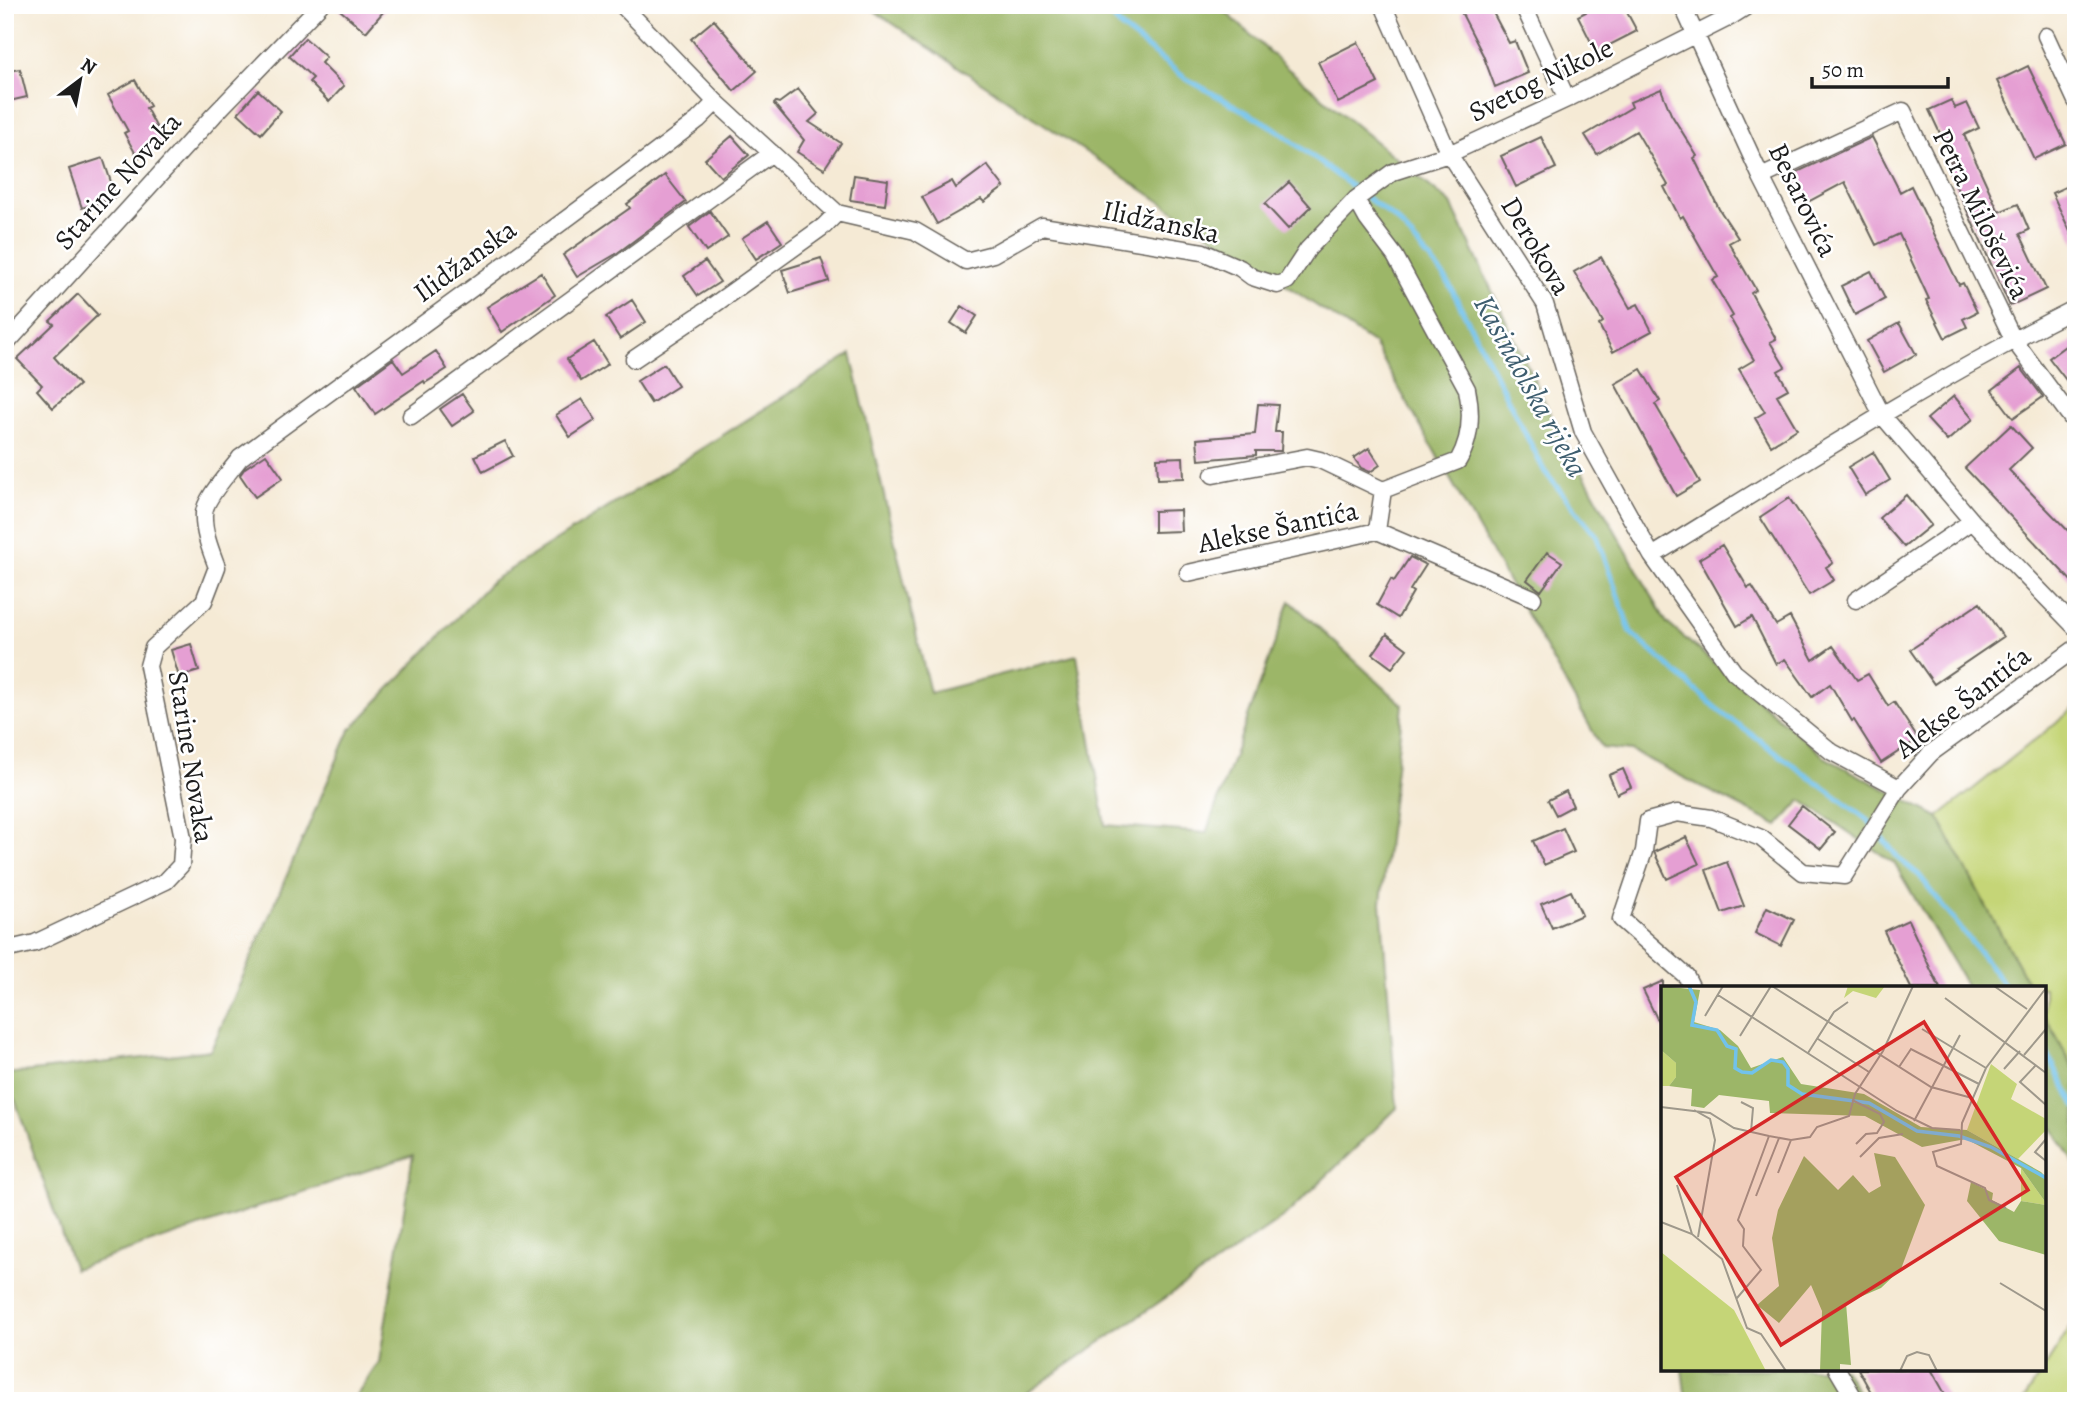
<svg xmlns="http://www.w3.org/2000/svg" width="2081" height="1406" font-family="Alegreya,serif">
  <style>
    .green { fill: #c5d577; stroke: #70784a; stroke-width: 2 }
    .forest { fill: #9cb668; stroke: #5c6942; stroke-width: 2 }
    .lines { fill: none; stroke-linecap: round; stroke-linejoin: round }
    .stream { stroke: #71c2ec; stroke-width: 5 }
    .building { fill: #e59fd3 }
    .minor-casing { stroke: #68645d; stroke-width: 19 }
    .minor { stroke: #fff; stroke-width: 16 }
    .labels { text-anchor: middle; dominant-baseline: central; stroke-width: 5; stroke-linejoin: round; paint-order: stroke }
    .street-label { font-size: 28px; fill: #1c1c1c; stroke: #fff }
    .water-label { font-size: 30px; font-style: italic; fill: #3e5e6f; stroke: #fff }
    .inset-river { fill: none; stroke: #71c2ec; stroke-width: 3.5 }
    .inset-road { fill: none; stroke: #9e988b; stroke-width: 2 }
    .view { fill: #d62828; fill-opacity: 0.15; stroke: #d62828; stroke-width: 3.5 }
    .inset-edge { fill: none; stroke: #1c1c1c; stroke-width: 3.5 }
  </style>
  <rect width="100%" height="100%" fill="#fff"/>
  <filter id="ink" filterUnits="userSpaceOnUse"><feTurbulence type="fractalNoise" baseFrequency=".0143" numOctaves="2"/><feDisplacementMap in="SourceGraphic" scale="14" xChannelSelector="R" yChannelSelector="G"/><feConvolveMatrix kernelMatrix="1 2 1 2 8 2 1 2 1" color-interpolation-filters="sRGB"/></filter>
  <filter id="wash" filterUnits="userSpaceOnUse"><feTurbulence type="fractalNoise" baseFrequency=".00686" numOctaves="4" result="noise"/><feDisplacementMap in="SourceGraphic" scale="28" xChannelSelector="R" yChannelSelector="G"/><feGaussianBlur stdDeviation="1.57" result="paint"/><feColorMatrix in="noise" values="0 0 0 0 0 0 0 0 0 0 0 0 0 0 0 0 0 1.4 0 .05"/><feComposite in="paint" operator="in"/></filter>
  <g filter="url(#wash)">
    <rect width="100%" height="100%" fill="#f5ead5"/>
    <path class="green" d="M2076,707v366l-32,-59v-26h-14l-92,-171z
      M2076,1318v83h-53z"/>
    <path class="forest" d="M865,5h353l69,63 164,136 102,216 114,203 159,135 112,59 92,171h-62l-74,-125 -93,-63 -23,26 -146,-75 -30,-3 -228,-404z
      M851,354l79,339 147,-38 28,170 101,8 84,-232 113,104 -22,198 16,205 -112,108 -270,185h-662l26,-39 34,-207 -339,114 -68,-195 205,-24 139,-320 142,-149z
      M2044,1014l32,59v94l-32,-53z
      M1682,1369h162l19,32h-177z"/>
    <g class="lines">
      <path class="stream" d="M1101,5l21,23 63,50 88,49 125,94 49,59 98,192 52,64 34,97 86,76 151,111 32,40 19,15 88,113
        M2044,1048l32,59"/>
    </g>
    <g id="blocks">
      <path class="building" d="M334,5h55l-23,27z
        M1474,5h15l20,38 6,-2 13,32 -33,14 -12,-32 -22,-43z
        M1599,5h24l14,26 -41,21 -18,-36z
        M714,20l43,51 -23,20 -43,-52z
        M305,38l21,19 -5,6 23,23 -15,16 -20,-20 4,-4 -24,-22z
        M1358,42l20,41 -40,20 -20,-41z
        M2028,66l38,78 -32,15 -37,-78z
        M20,69l7,28 -22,5v-30z
        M135,80l15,26 -4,2 19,35 -27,15 -14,-25 4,-2 -20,-36z
        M798,89l20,25 -9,8 32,21 -17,26 -27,-17 7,-12 -30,-36 2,-2 3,1z
        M1661,89l10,25 26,42 -3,2 25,51 19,29 -9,5 27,47 -5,3 25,46 -6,3 15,25 -7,4 10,18 -11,6 20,34 -26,16 -16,-27 10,-6 -26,-43 15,-9 -24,-42 3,-2 -21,-36 6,-3 -35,-61 -3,2 -16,-31 4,-2 -32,-54 -39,23 -12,-19 47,-28 -2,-5z
        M258,90l23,21 -20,23 -23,-21z
        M1951,100l4,8 12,-5 12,25 -15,7 35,77 19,-8 11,26 -9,4 26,55 -36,17 -64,-142 7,-3 -24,-51z
        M732,136l17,19 -28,22 -16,-18z
        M1541,137l15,31 -40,19 -15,-31z
        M1872,137l28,55 11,-6 48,99 4,-2 14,29 -14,7 4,8 -22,11 -19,-38 3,-1 -30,-65 -23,11 -31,-63 -37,20 -15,-28z
        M103,158l13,39 -34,11 -13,-39z
        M987,165l17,22 -20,15 -3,-3 -44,25 -15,-27 30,-16 4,7z
        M665,175l21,27 -70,52 -39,23 -14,-22 67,-47 -3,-4z
        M854,175l34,5 -3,25 -35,-5z
        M1289,182l22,25 -23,22 -23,-25z
        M2076,182v62l-24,-51z
        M710,211l18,26 -22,15 -17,-25z
        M768,221l14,21 -26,17 -14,-21z
        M1601,257l29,51 8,-4 14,27 -39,21 -14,-27 4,-3 -29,-50z
        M821,258l8,23 -39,12 -8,-23z
        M705,261l15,21 -22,14 -14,-20z
        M1871,271l14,28 -30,16 -14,-29z
        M541,273l14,22 -53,37 -15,-25z
        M78,294l20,21 -44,42 25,28 -26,23 -16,-18 5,-5 -25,-26 37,-35 -4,-3z
        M632,300l14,22 -26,17 -14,-22z
        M962,306l15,10 -11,17 -15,-10z
        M1899,323l17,31 -32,18 -17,-31z
        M2076,338v55l-27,-35z
        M594,342l14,22 -27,17 -14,-22z
        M436,351l11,18 -22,14 -1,-2 -49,33 -19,-28 37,-27 10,14z
        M664,364l14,22 -27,17 -14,-22z
        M2021,368l22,29 -30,21 -21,-28z
        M1641,369l19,32 -5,3 45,78 -24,14 -61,-112z
        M462,394l12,17 -22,15 -12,-17z
        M1954,396l19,23 -26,22 -20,-22z
        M582,399l14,21 -26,17 -14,-22z
        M1258,404l20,1 -3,27h7l-1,19h-25v4l-57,5 -2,-21 58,-5z
        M2011,425l21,23 -23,22 67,69v47l-111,-118z
        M505,441l8,15 -30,16 -8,-16z
        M1369,448l11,17 -10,7 -9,-4 -7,-10z
        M1873,452l17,28 -25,15 -17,-28z
        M266,454l17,24 -28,19 -15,-22 5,-7z
        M1183,457l1,21 -26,1 -1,-21z
        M1906,495l25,30 -27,22 -25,-29z
        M1789,498l44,65 -7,4 8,13 -25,15 -49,-78z
        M1180,510l1,21 -27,1v-21z
        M1722,545l26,43 4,-2 24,39 14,-8 23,43 20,-14 24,34 11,-6 20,32 6,-4 24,37 -37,24 -27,-43 -2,1 -22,-37 -18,13 -27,-38 -9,5 -24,-47 -15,9 -38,-67z
        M1547,552l15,10 -21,29 -14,-11z
        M1410,557l16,8 -16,25 3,2 -15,26 -21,-13 14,-26 3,2z
        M1980,603l23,34 -69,47 -24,-34z
        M1387,634l20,15 -15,19 -19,-14z
        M191,644l8,27 -20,6 -8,-27z
        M1623,769l8,18 -14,7 -8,-19z
        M1566,791l7,15 -17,9 -8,-15z
        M1802,806l33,26 -14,17 -33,-25z
        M1563,828l11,24 -30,13 -11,-24z
        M1686,837l13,27 -32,15 -13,-27z
        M1727,862l17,44 -22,7 -16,-43z
        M1571,891l11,24 -30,13 -11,-24z
        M1767,907l27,13 -13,26 -26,-13z
        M1908,920l23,50 9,18h-29l-13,-27 -14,-30z
        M1663,981v50l-20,-41z
        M1858,1369h73l18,32h-73z"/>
    </g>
  </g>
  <g filter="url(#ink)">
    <use href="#blocks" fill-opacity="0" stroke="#68645d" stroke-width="2"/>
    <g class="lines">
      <g class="minor-casing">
        <path id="minor" d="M622,5l94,97 121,111 78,18 51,30 27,-7 49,-28 161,26 37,16 12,9 25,8 10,-4 21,-32 48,-50 37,-27 56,-18 118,-55 163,-82 19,-12
          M1383,5l66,149 96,150 38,128 69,124 82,116 98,80 67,36
          M1523,5l44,94
          M1682,5l79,172 121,238 90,106 104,107
          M2046,36l30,65
          M1761,177l142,-66 110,228 63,85
          M5,345l209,-230 106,-110
          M634,359l70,-47 120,-86 13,-13
          M411,416l361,-263
          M1213,475l94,-18 13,3 63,30 75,-29c13,-22 14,-48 9,-72l-72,-133 -28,-37 -11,-20
          M1377,531l6,-41
          M1652,556c140,-86 278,-175 424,-248
          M1188,573l189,-42 156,67
          M1856,600l116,-79
          M5,950l30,-7 131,-62 15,-16 2,-27 -35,-172 5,-18 51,-47 13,-34c-6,-16 -14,-35 -13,-53 0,-16 27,-43 36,-56 153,-113 307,-222 458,-338l18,-18
          M1692,988l-6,-12 -65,-57 23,-68 4,-30 29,-8 34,5 50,20 42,34 41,4 55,-88 32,-35 145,-105
          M1837,1369l19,32"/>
      </g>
      <use href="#minor" class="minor"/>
    </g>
  </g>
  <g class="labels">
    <g class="street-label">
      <text transform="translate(1541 80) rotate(-26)">Svetog Nikole</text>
      <text transform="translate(118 181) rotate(-48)">Starine Novaka</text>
      <text transform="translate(1803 200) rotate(64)">Besarovića</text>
      <text transform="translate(1981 214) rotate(64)">Petra Miloševića</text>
      <text transform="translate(1161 222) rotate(12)">Ilidžanska</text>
      <text transform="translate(1536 246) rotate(59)">Derokova</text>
      <text transform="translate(465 261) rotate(-36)">Ilidžanska</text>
      <text transform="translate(1278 527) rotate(-12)">Alekse Šantića</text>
      <text transform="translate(1963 702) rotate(-38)">Alekse Šantića</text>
      <text transform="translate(191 757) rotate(81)">Starine Novaka</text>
    </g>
    <g class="water-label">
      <text transform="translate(1531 386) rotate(61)">Kasindolska rijeka</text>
    </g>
  </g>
  <g transform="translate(1661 986)">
    <rect width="385" height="385" fill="#f5ead5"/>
    <path d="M187,0h37l-9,12 -23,-7 -9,7zM0,64l15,13v14l-7,9h-8zM330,78l26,20 -6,15 35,20v11l-28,29 -51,-29zM360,182l25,35v2l-25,-4zM0,266l73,58 32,61h-105z" fill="#c5d577"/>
    <path d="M0,0l39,4 -6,32 26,8 18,16 13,22 32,-11 18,27 63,10 57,33 46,3 74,42 5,5v26l-25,-35 -55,-29 -44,8 -57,-31 -95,-3 -1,-12 -50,-6 -15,13 -13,-2 1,-17 -23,-3 7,-9v-14l-15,-13zM213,167l21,4 30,48 -24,64 -20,19 -35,15 5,62 -11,-1v7h-20l2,-60 -11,-26 -32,38 -22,-18 22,-19 -7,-48 6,-28 26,-54 34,34 15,-15 16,18 12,-7zM310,196l22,11 -1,7 22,12 7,-11 25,4v50l-47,-14 -32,-40z" fill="#9cb668"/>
    <path class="inset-river" d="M28,0l7,16 -4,23 25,5 10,16 9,3 -1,19 7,4 10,1 19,-13 12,2 5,7v16l14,9 67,9 48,28 42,5 32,11 55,31"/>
    <path class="inset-road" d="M111,0l159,101 41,11M333,0l33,23M57,9l179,116 35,17 28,2M284,12l101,75M44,30l18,-30M261,43l64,39M79,50l31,-50M157,53l51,33M147,67l26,-41 14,-10M363,69l22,-26M375,79l-16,17 26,23M238,81l12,-18 68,35M343,83l16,-18M191,114l28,14 4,8 -7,11 -11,1 -10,10M80,116l12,6 -2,24M0,121l49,6 24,15 35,8 22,4 19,-3 7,-10 32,-11 6,-22 28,-43 30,-65M33,124l16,9 5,21 -17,97M253,135l46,-86M385,153l-11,13 11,9M199,171l19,-19 24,-4M117,187l13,-33M16,199l15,49M95,210l23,-58M345,222l-17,-8 -4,-12 -48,-22 -4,-14 28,-8 1,-21 24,-55 60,-80M0,236l31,12 30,25 25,69 14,6 25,37M339,297l46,28M76,312l24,-28 -18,-24 1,-17 -6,-9 31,-84M239,385l7,-15 10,-4 12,3 8,16"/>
    <path class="view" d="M263,36l104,168 -247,155 -105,-168z"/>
    <rect width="385" height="385" class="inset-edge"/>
  </g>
  <rect width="2081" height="1406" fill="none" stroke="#fff" stroke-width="28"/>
  <g transform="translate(80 80) rotate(32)" stroke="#ffffff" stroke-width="5" paint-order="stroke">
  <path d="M0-5L12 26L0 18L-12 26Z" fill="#1c1c1c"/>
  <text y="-10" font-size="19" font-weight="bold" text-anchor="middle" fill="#1c1c1c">N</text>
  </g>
  <path d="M1812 77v10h136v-10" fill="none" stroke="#1c1c1c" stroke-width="3.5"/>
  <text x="1822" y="77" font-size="21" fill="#1c1c1c" stroke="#ffffff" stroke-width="5" paint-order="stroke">50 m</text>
</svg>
